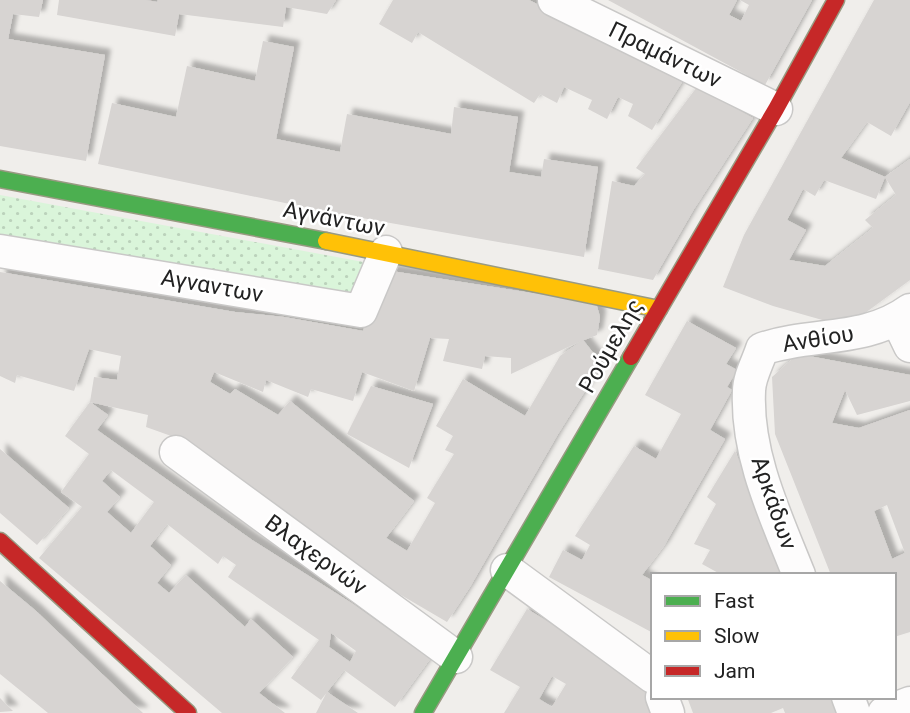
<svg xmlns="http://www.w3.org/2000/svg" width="910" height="713" font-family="Roboto,sans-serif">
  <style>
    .park { fill: url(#park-dots) }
    .building { fill: #d7d4d2; fill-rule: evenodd; filter: url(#shadow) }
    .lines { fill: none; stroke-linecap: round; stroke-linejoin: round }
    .street-casing { stroke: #c9c8c7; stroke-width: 35 }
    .fast-casing { stroke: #999a82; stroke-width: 19 }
    .slow-casing { stroke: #999a82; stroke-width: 19 }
    .jam-casing { stroke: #999a82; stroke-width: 19 }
    .street { stroke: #fdfcfc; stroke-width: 32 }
    .fast { stroke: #4caf50; stroke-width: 16 }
    .slow { stroke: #ffc107; stroke-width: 16 }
    .jam { stroke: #c62828; stroke-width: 16 }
    .labels { text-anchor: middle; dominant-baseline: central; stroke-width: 5; stroke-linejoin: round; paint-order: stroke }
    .street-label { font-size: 23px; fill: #222; stroke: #fff }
  </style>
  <defs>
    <pattern id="park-dots" width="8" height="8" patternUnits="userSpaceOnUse" patternTransform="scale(1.75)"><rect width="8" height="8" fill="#daf5da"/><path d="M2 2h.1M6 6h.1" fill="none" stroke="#bbd2bb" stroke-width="1.8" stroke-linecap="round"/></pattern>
    <filter id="shadow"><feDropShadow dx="6" dy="-6" stdDeviation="2" flood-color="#0004"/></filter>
  </defs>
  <rect width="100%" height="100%" fill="#f0eeeb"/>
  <path class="park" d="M0,195l369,68 -13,42 -356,-61z"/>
  <path class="building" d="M0,0h43l-4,17 -26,-3 -5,25 97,16 -19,106 -86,-15z
    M59,0h87l11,2 1,-2h178l-9,14 -41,-7 -3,20 -104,-13 -4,22 -118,-21z
    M393,0h136l109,56 44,26 -30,48 -24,-14 5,-12 -15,-7 -11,22 -19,-10 4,-9 -28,-13 -7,16 -17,-9 -6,9 -116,-71 -6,11 -33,-19z
    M608,0h129l-8,15 12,6 8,-16 -9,-5h72l-47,85z
    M874,0h36v102l-19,34 -24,-14 -26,36 44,19 -9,22 -52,-19 -9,16 -12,-7 -16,31 19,10 -17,30 36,6 48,-38 -8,-8 31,-25 -11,-18 25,-18v121l-45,33 -25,12 -67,-19 -50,-19 21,-52z
    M263,41l31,6 -18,92 64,13 7,-38 104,20 3,-27 64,10 -9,55 32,5 3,-18 54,8 -14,90 -256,-45 -230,-48 14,-61 64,14 11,-51 68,15z
    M697,87l56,31 -59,91 -41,71 -55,-11 14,-88 22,5 11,-12 -9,-6z
    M385,270l211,33 4,14 -3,18 -13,5h-1l-72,34v-16l-26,-2 -3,13 -39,-8 6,-22 -19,-1 -16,53 -52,-19 -9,29 -42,-12 -3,8 -42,-17 -3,12 -49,-20 -4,10 20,12 5,-5 43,26 12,-14 124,100 -28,37 21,13 28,-48 -8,-5 27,-44 -9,-4 8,-14 -17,-10 27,-47 62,37 35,-60 23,-16 19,24 -44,70 -88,153 -23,35 -87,-51 -172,-129 -42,-15 2,-12 -58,-13 4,-25 23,3 4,-24 -32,-7 -15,42 -57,-16 -2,8 -15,-7v-104l235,40 49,5 79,14z
    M687,321l49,27 -10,16 11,6 -10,17 5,3 -22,40 15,9 -61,107 -22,29 11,6v52l-104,-56 14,-27 19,10 8,-15 -15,-9 59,-90 22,13 25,-45 -36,-19z
    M798,354l112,21v26l-53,14 -12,-25 -13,33 27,5 51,-18v222l-16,5v-62h-63l-56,-141 -3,-57zM887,505l18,48 -13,6 -18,-48z
    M371,386l62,18 -24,64 -62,-34z
    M90,402l18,13 -11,15 155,110 101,64 77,55 -35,48 -51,-37 -23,30 -30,-22 28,-38 -91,-63 8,-12 -13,-9 -5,8 -51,-40 -17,22 21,19 -14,18 12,10 17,-18 59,52 6,-8 42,38 -34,36 26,20h-63l-183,-155 43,-51 -21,-15 28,-38 -24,-18zM111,470l43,32 -23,31 -24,-21 13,-15 -18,-16zM331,633l25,18 -6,11 -21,-15z
    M0,449l69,59 -32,37 -37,-32z
    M735,451l36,84 16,40h-65l-20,-11 8,-14 -16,-6 22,-40 -9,-7z
    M0,581l36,30 107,102h-95l-48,-39z
    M527,609l118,71 10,33h-151l16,-26 -30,-17zM552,676l14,8 -14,23 -13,-8z
    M327,692l31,21h-42z
    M687,697h145l6,16h-53l-2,-5 -12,5h-78z
    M0,698l13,13 -13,1z"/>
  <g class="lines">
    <g class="street-casing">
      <path id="street" d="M554,0l222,109
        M0,251l361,60 25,-59
        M897,319l13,27
        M176,452l280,205
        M507,570l146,107
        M799,575c-23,-58 -53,-120 -50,-184 0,-14 9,-29 13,-42 50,-17 103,-6 148,-39
        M662,697l6,16
        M848,697l6,16
        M884,713l26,-10"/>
    </g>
    <g class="fast-casing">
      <path id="fast" d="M0,179l326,62
        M423,713l208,-356"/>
    </g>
    <g class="slow-casing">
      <path id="slow" d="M326,241l333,68"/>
    </g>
    <g class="jam-casing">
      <path id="jam" d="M631,357l145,-248 60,-109
        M0,541l188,172"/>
    </g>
    <use href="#street" class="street"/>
    <use href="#fast" class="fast"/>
    <use href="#slow" class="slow"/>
    <use href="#jam" class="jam"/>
  </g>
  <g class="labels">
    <g class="street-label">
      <text transform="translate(665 55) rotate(26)">Πραμάντων</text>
      <text transform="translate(334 219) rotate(11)">Αγνάντων</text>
      <text transform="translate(212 286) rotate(10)">Αγναντων</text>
      <text transform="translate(818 339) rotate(-9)">Ανθίου</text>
      <text transform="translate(611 346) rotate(-60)">Ρούμελης</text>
      <text transform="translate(774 503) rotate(71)">Αρκάδων</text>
      <text transform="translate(316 555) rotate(36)">Βλαχερνών</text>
    </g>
  </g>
  <rect x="651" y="573" width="245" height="126" fill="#ffffff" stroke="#a7a7a7" stroke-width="2"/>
  <rect x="665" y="596" width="35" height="10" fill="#4caf50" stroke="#a7a7a7" stroke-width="2"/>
  <text x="714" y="608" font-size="21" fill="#222222">Fast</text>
  <rect x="665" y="631" width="35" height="10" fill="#ffc107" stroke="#a7a7a7" stroke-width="2"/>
  <text x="714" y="643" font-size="21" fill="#222222">Slow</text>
  <rect x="665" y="666" width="35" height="10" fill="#c62828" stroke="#a7a7a7" stroke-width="2"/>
  <text x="714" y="678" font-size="21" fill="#222222">Jam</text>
</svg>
